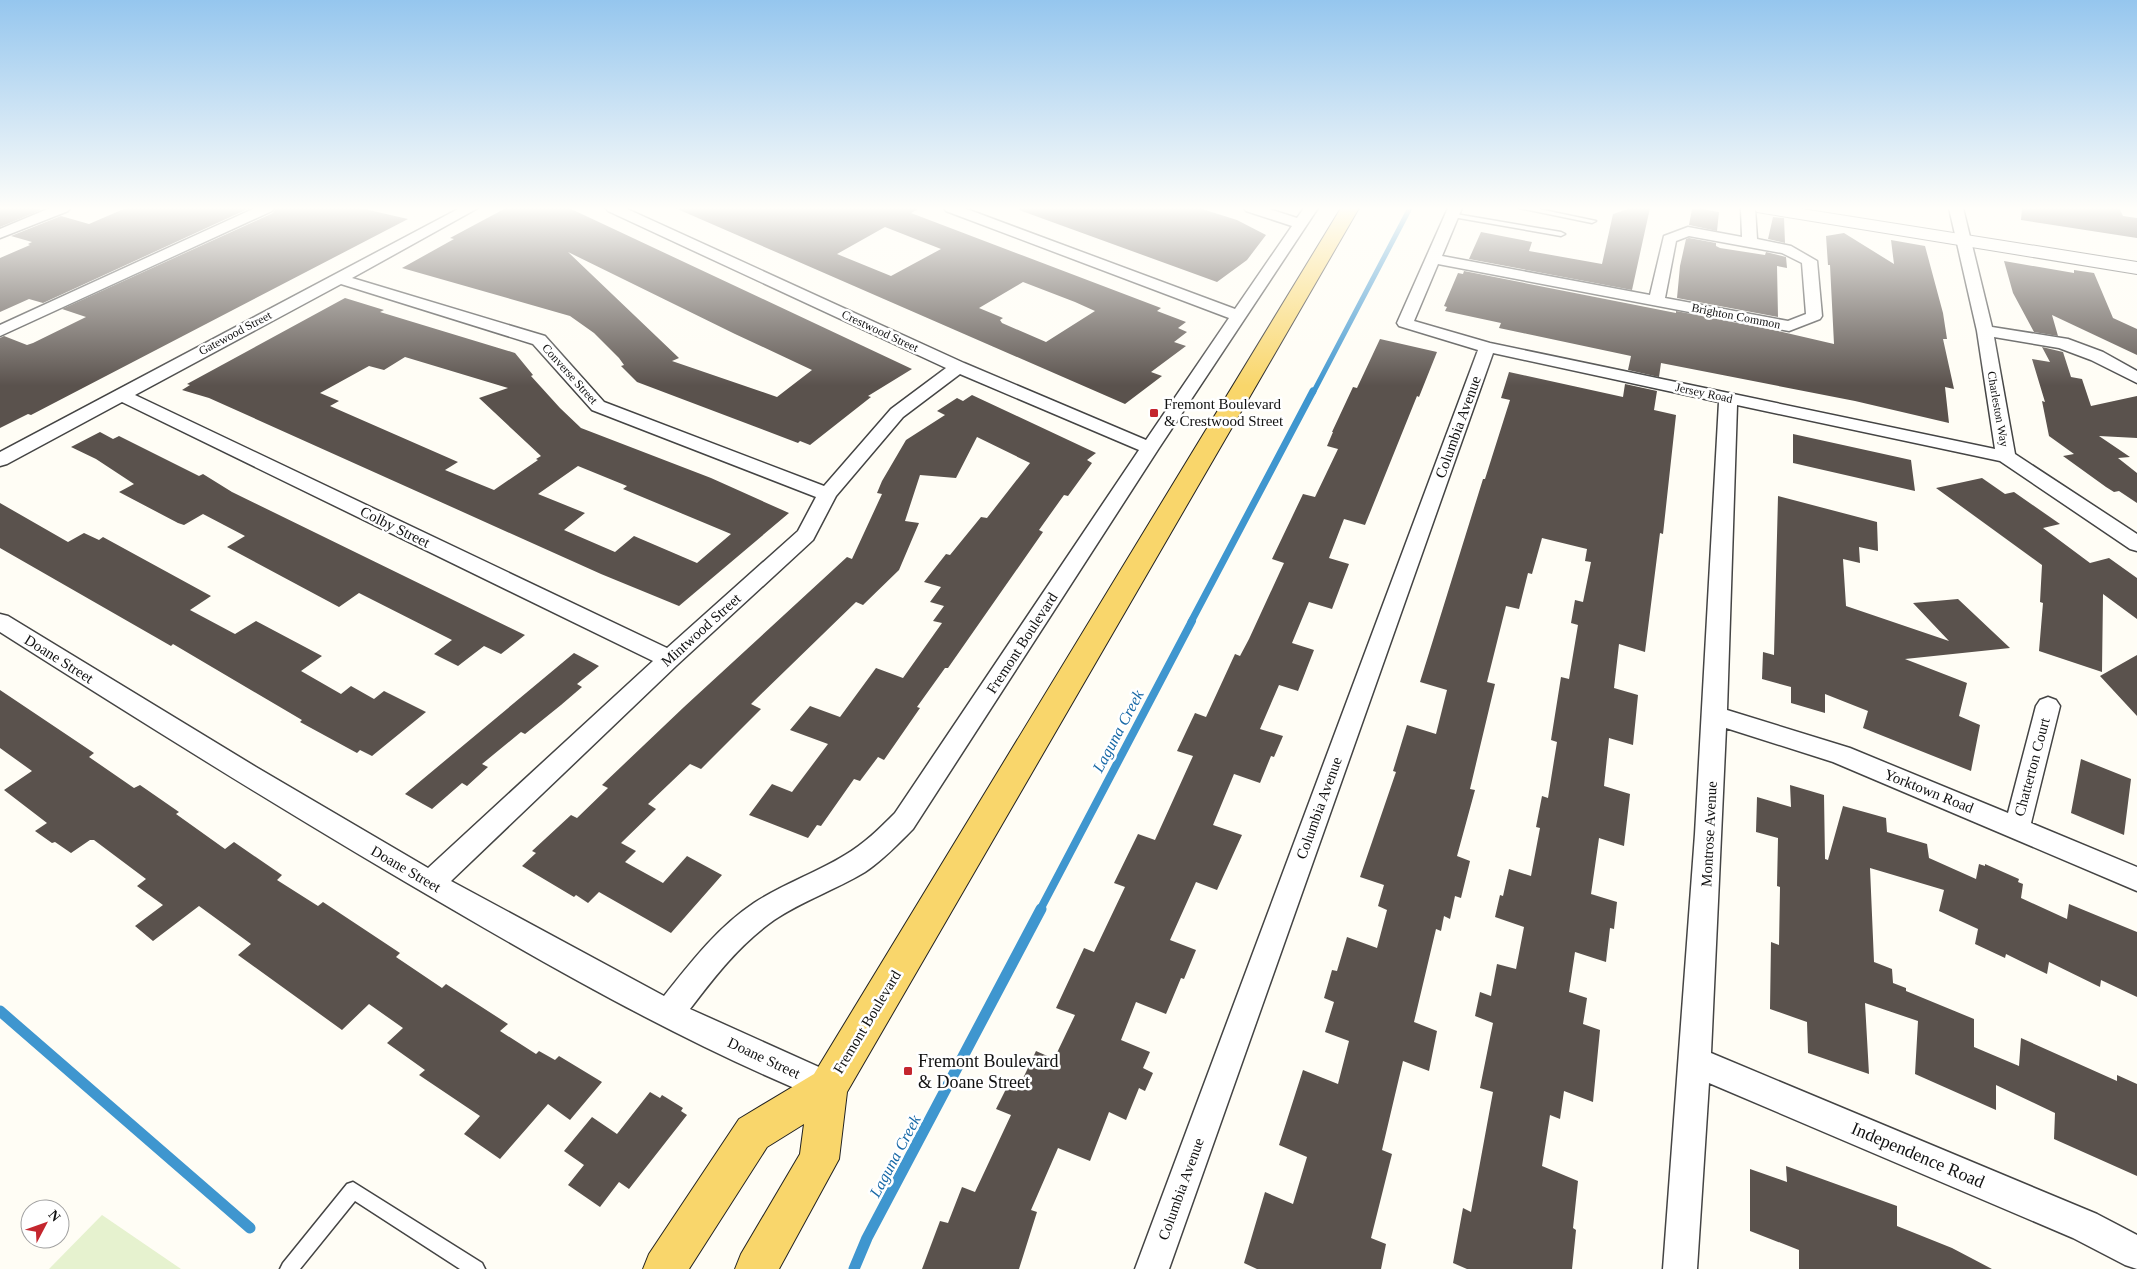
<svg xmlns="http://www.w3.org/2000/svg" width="2137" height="1269" font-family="'Times New Roman',serif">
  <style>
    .pitch { fill: #e6f2cf }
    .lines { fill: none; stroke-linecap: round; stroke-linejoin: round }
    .stream-far3 { stroke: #3f96cf; stroke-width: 5 }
    .stream-far2 { stroke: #3f96cf; stroke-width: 7 }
    .stream-far1 { stroke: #3f96cf; stroke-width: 8 }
    .stream { stroke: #3f96cf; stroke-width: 11 }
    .building { fill: #5a524d; fill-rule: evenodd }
    .service-casing { stroke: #444; stroke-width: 3 }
    .minor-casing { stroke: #444; stroke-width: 3 }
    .tertiary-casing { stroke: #444; stroke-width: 2 }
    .primary-casing { stroke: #222; stroke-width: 2 }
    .service { fill: #fff; fill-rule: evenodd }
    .minor { fill: #fff; fill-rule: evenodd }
    .tertiary { fill: #fff; fill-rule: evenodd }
    .primary { fill: #f9d66b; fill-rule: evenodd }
    .poi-dot { fill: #c4262e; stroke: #fff; stroke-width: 2 }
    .labels { text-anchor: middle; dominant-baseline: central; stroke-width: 5; stroke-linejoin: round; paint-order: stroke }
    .far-street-label { font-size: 12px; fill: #111; stroke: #fff }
    .poi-label { font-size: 15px; fill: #111; stroke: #fff; text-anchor: start }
    .street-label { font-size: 15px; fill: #111; stroke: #fff }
    .water-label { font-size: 16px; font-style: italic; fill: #1768a6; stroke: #fff }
    .near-poi-label { font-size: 18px; fill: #111; stroke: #fff; text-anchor: start }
    .near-street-label { font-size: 18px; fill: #111; stroke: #fff }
  </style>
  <rect width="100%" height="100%" fill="#fffdf5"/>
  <path class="pitch" d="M102,1215l79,54h-132z"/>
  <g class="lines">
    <path class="stream-far3" d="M1313,393l97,-185"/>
    <path class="stream-far2" d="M1191,622l122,-231"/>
    <path class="stream-far1" d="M1040,910l152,-289"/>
    <path class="stream" d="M0,1011l250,217
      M854,1269l13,-31 174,-329"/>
  </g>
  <path class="building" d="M0,208h36l5,2 -41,17z
    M126,208h124l-207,95 -14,-4 -29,13v-54l30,-13 -2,-1 4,-2 -21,-6 50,-20 28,8z
    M276,208h84l48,11 -377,196 -3,-1 -28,14v-90l4,-2 23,9 6,-2 53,-26 -24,-8 211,-96z
    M506,208h63l343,161 -44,27 3,1 -61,48 -10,-4 -2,2 -161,-61 -16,-16 3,-1 -5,-7 -25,-25 -24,-17 -168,-48 52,-29 -4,-1zM568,252l167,82 77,36 -35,27 -105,-36 7,-3z
    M675,208h245l-9,5 250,95 -4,3 29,11 -8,6 9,4 -13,10 12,4 -35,26 11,4 -37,28zM885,227l56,22 -50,27 -54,-22zM1023,282l52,20 20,9 -49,31 -44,-19 -2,-3 3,-2 -24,-10z
    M1019,208h180l38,12 29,15 -19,25 -30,22 -198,-72z
    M1631,208h19l-18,82 -163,-31 12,-27 51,10 -3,9 73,13 11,-50z
    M1696,208l23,4 -2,19 -28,-6 3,-16z
    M2022,208h97l4,8 14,2v20l-116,-18z
    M1773,217l11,1 1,25 -17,-4z
    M1844,233l50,31 -3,-24 34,6 18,67 4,26h-4l11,50 -9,-2 4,36 -94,-22 -194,-38 -2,14 -31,-7 3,-14 -132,-28 2,-5 -56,-12 2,-4 -3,-1 14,-33 5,1 1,-3 212,42v-2l102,20 56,13 -4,-79h-2l-2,-29z
    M1689,238l27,5v3l4,2 45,7 1,-3 20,5 1,11 -10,-2 1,51 -101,-19 3,-32 6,-27z
    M2004,261l70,12v-3l20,3 19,45 24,11v26l-85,-40 6,21 -24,-4 -21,-39z
    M345,298l39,12 -4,2 135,41 18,22 -2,1 29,32 21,20 130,50 78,35 -110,93 -78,-32 -392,-176 -27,-8 8,-5 -3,-1zM405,357l103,31 -29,10 62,58 -5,3 2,1 -44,30 -49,-20 13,-8 -128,-56 9,-5 -19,-8 49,-27 15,4zM578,466l49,20 -4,3 108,45 -34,29 -63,-27 -19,16 -51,-22 21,-17 -47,-19z
    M1380,339l57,13 -18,45 -2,-1 -52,129 -21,-6 -15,39 20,6 -17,45 -23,-7 -17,41 22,7 -16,41 -19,-6 -19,44 23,7 -9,21 -3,-1 -11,27 -26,-9 -21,51 29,10 -25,55 -21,-8 -26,58 26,10 -12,29 -3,-1 -15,36 -30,-12 -15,38 29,12 -7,16 10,5 -8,18 -6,-3 -13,32 -17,-8 -19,49 -32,-13 -27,62 6,2 -18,57h-97l18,-48 8,2 14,-36 13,5 36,-77 -15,-6 11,-22 10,4 19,-40 18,8 21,-44 -19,-7 28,-60 10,4 31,-65 -11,-4 24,-49 17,6 38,-84 -16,-5 18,-38 11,4 29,-63 5,2 9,-17 35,-76 -12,-4 31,-65 12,3 23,-48 -11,-3 6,-14h-1l21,-45 4,1z
    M2042,347l21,5 8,25 11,2 9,27 46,-10v42l-38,-2 31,21 -12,1 19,15v30l-18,-12 -5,1 -8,-5 -43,-31 11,-2 -25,-18 -7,-35 3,1 -13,-43 18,3z
    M1509,372l114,25 2,-13 32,7 -3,19 22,5 -13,119 -3,-1 -15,119 -26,-8 -5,44 24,7 -5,50 -24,-7 -5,48 26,8 -6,52 -25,-8 -8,56 26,8 -3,27 -4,-1 -4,34 -31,-10 -6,40 18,6 -4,26 17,6 -7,72 -29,-11 -4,28 -10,-4 -8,51 36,15 -5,47 3,2 -4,39h-105l-14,-6 10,-55 8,4 22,-120 -13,-4 13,-65 -18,-7 5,-24 11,4 6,-32 19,5 8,-42 -29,-10 5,-22 3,1 6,-27 22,7 9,-48 -4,-1 6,-31 6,2 9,-56 -6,-2 10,-63 8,2 9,-54 -7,-2 4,-23 8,2 8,-40 -6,-1 2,-12 -45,-11 -10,36 -4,-1 -9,36 -13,-3 -19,76 8,2 -25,105 5,1 -18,66 13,5 -9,37 -6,-2 -5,23 -6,-3 -3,15 -5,-2 -22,93 23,9 -8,40 -26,-10 -21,89 10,4 -21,84 15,6 -5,25h-124l-13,-6 21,-71 28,12 14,-47 -28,-12 24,-75 35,14 11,-43 -24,-9 9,-30 -10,-4 8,-28 5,1 10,-34 30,11 10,-38 -9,-4 6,-21 -24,-8 36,-105 -3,-1 14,-46 29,9 11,-44 -27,-8 63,-203h2l25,-79 -9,-2z
    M972,395l124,58 -9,7 5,3 -24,33 -4,-1 -25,35 4,2 -95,136h-3l-28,39 3,1 -36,52 -6,-3 -18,24 -6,-2 -33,47 -4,-1 -9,13 -59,-23 23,-31 20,8 36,-48 -38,-14 20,-24 30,11 36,-49 27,10 39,-55 -9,-2 11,-15 -14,-4 11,-15 -17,-5 22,-28 4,1 31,-38 6,1 43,-55 -53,-26 -21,41 -36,-3 -15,46 14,2 -20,47 -36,35 -7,-3 -105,102 10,5 -60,60 -11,-5 -42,40 8,5 -35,34 15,8 -11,11 38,21 24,-27 35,19 -51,58 -72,-41 -11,11 -12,-8 -2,2 -52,-31 14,-13 -4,-2 39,-36 6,3 31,-30 -6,-3 82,-78 163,-150 5,2 30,-65 -5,-1 5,-12 24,-41 39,-25 -8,-4 20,-13 6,3z
    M100,432l13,7 6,-3 80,40 4,-2 29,18 293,143 -24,19 -17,-8 -26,20 -24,-12 18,-14 -93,-47 -20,14 -112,-60 18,-11 -42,-22 -19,11 -6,-2 -59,-31 15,-8 -38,-25 -25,-12z
    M1793,434l118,26 4,31 -122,-28z
    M1982,478l23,16 9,-2 46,32 -17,4 47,35 19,-5 28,20v41l-34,-25 -1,78 -63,-21 4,-48 -3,-1 2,-37 -106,-77z
    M1778,496l99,26 1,29 -19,-4 1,16 -17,-4 3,47 103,35 -36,-38 45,-4 52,49 -105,11 62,24 -8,33 21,9 -9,46 -108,-43 5,-17 -43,-17v19l-34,-10v-16l-29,-8 1,-27 11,3z
    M0,503l68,39 16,-9 15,7 4,-3 108,59 -21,14 45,24 21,-13 66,35 -21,15 40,23 10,-8 23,13 10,-8 42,21 -54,44 -12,-6 -3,3 -57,-31 2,-2 -129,-76 -2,2 -171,-98z
    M574,653l25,13 -22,18 5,3 -21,18 -36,29 -4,-2 -39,32 6,3 -21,19 -5,-3 -30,26 -27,-15z
    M2137,655v61l-37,-40z
    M0,690l94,63 -5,4 45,31 6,-3 39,27 -3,2 49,35 9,-7 48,33 -5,5 41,26 5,-4 77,51 -4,4 46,31 4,-4 62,40 -8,7 36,23 3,-3 16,9 4,-4 43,26 -32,38 -22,-16 -48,55 -36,-25 16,-18 -61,-41 6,-5 -38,-27 16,-15 -34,-24 -27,26 -104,-75 13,-11 -52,-38 -46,35 -18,-15 28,-21 -26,-19 9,-7 -52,-39h-4l-19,13 -16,-11 -3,1 -17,-12 12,-8 -43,-33 28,-19 -32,-23z
    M2081,759l50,20 -7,56 -53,-22z
    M1790,785l34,10 1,64 3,1 15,-54 43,12 1,14 40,12 2,14 47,21 3,-15 6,2v-2l34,15 -1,3 5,2 -2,14 46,21 2,-15 68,28v65l-36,-17 -1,7 -51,-25 -2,12 -41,-20 -1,4 -30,-14 3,-15 -39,-18 5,-21 -74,-22 4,94 18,7 1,14 13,5v3l68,28v28l45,19 2,-28 96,43v-6l20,9v92l-83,-37 1,-26 -59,-28v25l-81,-36 3,-53 -53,-18 4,71 -61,-21 -1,-31 -37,-13 1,-67 8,3 1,-58 -3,-1 1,-48 -22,-6 1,-35 34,10z
    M650,1092l10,6 2,-3 21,13 -2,3 6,4 -58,74 -10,-7 -19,25 -32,-22 16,-20 -20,-14 28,-34 25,17z
    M1786,1166l111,40v20l55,22 40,21h-193v-19l-49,-19v-62l37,13z"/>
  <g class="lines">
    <g class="service-casing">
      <path id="service" d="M1519,208h15l62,13 -4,2z
        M1450,213l111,19 4,2 -4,2 -108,-19 -4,-2z
        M353,1182l129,81 3,6h-25l-105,-68 -55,68h-20l3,-6 64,-79z"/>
    </g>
    <g class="minor-casing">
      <path id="minor" d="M50,208h20l-2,3 -68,27v-9z
        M255,208h19l-2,3 -272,125v-11z
        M460,208h18l-126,70 193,58 59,66 220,84 67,-77 55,-41 -338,-157 -2,-3h19l339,155 182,77 83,-122 -283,-107 -2,-3h20l271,101 57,-83 -46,-15 -2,-3h22l31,10 7,-10h14l-159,240 -246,381c-15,15 -30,31 -48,43 -30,18 -63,29 -91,48 -34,24 -59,56 -84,89l149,67 5,11 -5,11 -11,4c-129,-52 -251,-120 -371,-190 -154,-89 -306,-184 -457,-280v-18l8,2 248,151 172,101 225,-207 -531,-259 -115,62 -7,2v-14zM341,284l192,60 59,66 224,87 -18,34 -131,117 -532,-253zM960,374l179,76 -244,363c-16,16 -31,31 -50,42 -29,18 -62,29 -91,48 -36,24 -63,59 -90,93l-213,-115 226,-216 136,-125 23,-44 67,-79z
        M1448,208h14l-20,48 208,39 14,-59 24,-9 54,10 -1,-29h14l2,31 34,7 26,15 5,55 -2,3 -31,12 -351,-67 -24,57 76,22 505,106 -18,-118 -28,-123h14l29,119 76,12 35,13 34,19v12l-46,-23 -32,-12 -65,-11 21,117 122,80v17l-7,-2 -130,-88 -263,-56 -10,305 123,38 158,65 28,-107 4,-6 8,-3 8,3 4,6 -29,117 106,44v24l-304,-129 -107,-34 -15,325 386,161 40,21v34l-12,-4 -52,-27 -364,-155 -12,186h-34l32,-435 24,-432 -226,-49 -324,916h-34l343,-919 -79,-24 -2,-3zM1689,236l93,17 20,10 4,51 -18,7 -123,-23 11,-57z"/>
    </g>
    <g class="tertiary-casing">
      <path id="tertiary" d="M1754,208h42l341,54v12l-374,-61 -6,-1z"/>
    </g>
    <g class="primary-casing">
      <path id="primary" d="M1341,208h18l-512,884 -8,67 -60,110h-44l6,-15 59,-100 4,-30 -37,23 -78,122h-46l6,-15 90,-135 75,-45z"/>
    </g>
    <use href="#service" class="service"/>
    <use href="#minor" class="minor"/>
    <use href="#tertiary" class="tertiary"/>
    <use href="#primary" class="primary"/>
  </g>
  <linearGradient id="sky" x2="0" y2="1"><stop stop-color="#95c6ee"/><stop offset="0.54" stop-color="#fffefa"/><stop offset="1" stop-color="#fffefa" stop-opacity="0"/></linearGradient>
  <rect width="2137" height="386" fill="url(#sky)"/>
  <g class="poi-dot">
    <rect x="1149" y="408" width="10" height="10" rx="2.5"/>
    <rect x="903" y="1066" width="10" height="10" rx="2.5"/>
  </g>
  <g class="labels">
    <g class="far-street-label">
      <text transform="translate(1736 316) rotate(11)">Brighton Common</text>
      <text transform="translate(880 331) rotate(25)">Crestwood Street</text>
      <text transform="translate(235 333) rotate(-28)">Gatewood Street</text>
      <text transform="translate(570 374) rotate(48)">Converse Street</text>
      <text transform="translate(1704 393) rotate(12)">Jersey Road</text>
      <text transform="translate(1998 409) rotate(80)">Charleston Way</text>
    </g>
    <g class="poi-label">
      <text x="1164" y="404">Fremont Boulevard<tspan x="1164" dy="17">&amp; Crestwood Street</tspan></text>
    </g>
    <g class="street-label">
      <text transform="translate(1458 427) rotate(-70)">Columbia Avenue</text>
      <text transform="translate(395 527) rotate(26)">Colby Street</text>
      <text transform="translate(701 630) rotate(-42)">Mintwood Street</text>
      <text transform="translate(1022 643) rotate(-57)">Fremont Boulevard</text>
      <text transform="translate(59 659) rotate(32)">Doane Street</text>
      <text transform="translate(2032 767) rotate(-75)">Chatterton Court</text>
      <text transform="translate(1929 791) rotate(22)">Yorktown Road</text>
      <text transform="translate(1319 808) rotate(-70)">Columbia Avenue</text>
      <text transform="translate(1709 834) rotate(-87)">Montrose Avenue</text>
      <text transform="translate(406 869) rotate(30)">Doane Street</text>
      <text transform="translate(867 1022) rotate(-59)">Fremont Boulevard</text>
      <text transform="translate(764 1058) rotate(25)">Doane Street</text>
      <text transform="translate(1181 1189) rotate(-70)">Columbia Avenue</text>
    </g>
    <g class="water-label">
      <text transform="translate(1118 731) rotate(-62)">Laguna Creek</text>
      <text transform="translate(895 1156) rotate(-62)">Laguna Creek</text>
    </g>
    <g class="near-poi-label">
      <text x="918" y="1061">Fremont Boulevard<tspan x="918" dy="21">&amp; Doane Street</tspan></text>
    </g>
    <g class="near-street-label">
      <text transform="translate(1918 1155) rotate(23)">Independence Road</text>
    </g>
  </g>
  <g transform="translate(45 1224) rotate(49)"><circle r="24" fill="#ffffff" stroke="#a0a0a0"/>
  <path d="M0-4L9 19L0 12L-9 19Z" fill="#c4262e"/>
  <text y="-8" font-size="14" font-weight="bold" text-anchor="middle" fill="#111111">N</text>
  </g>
</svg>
